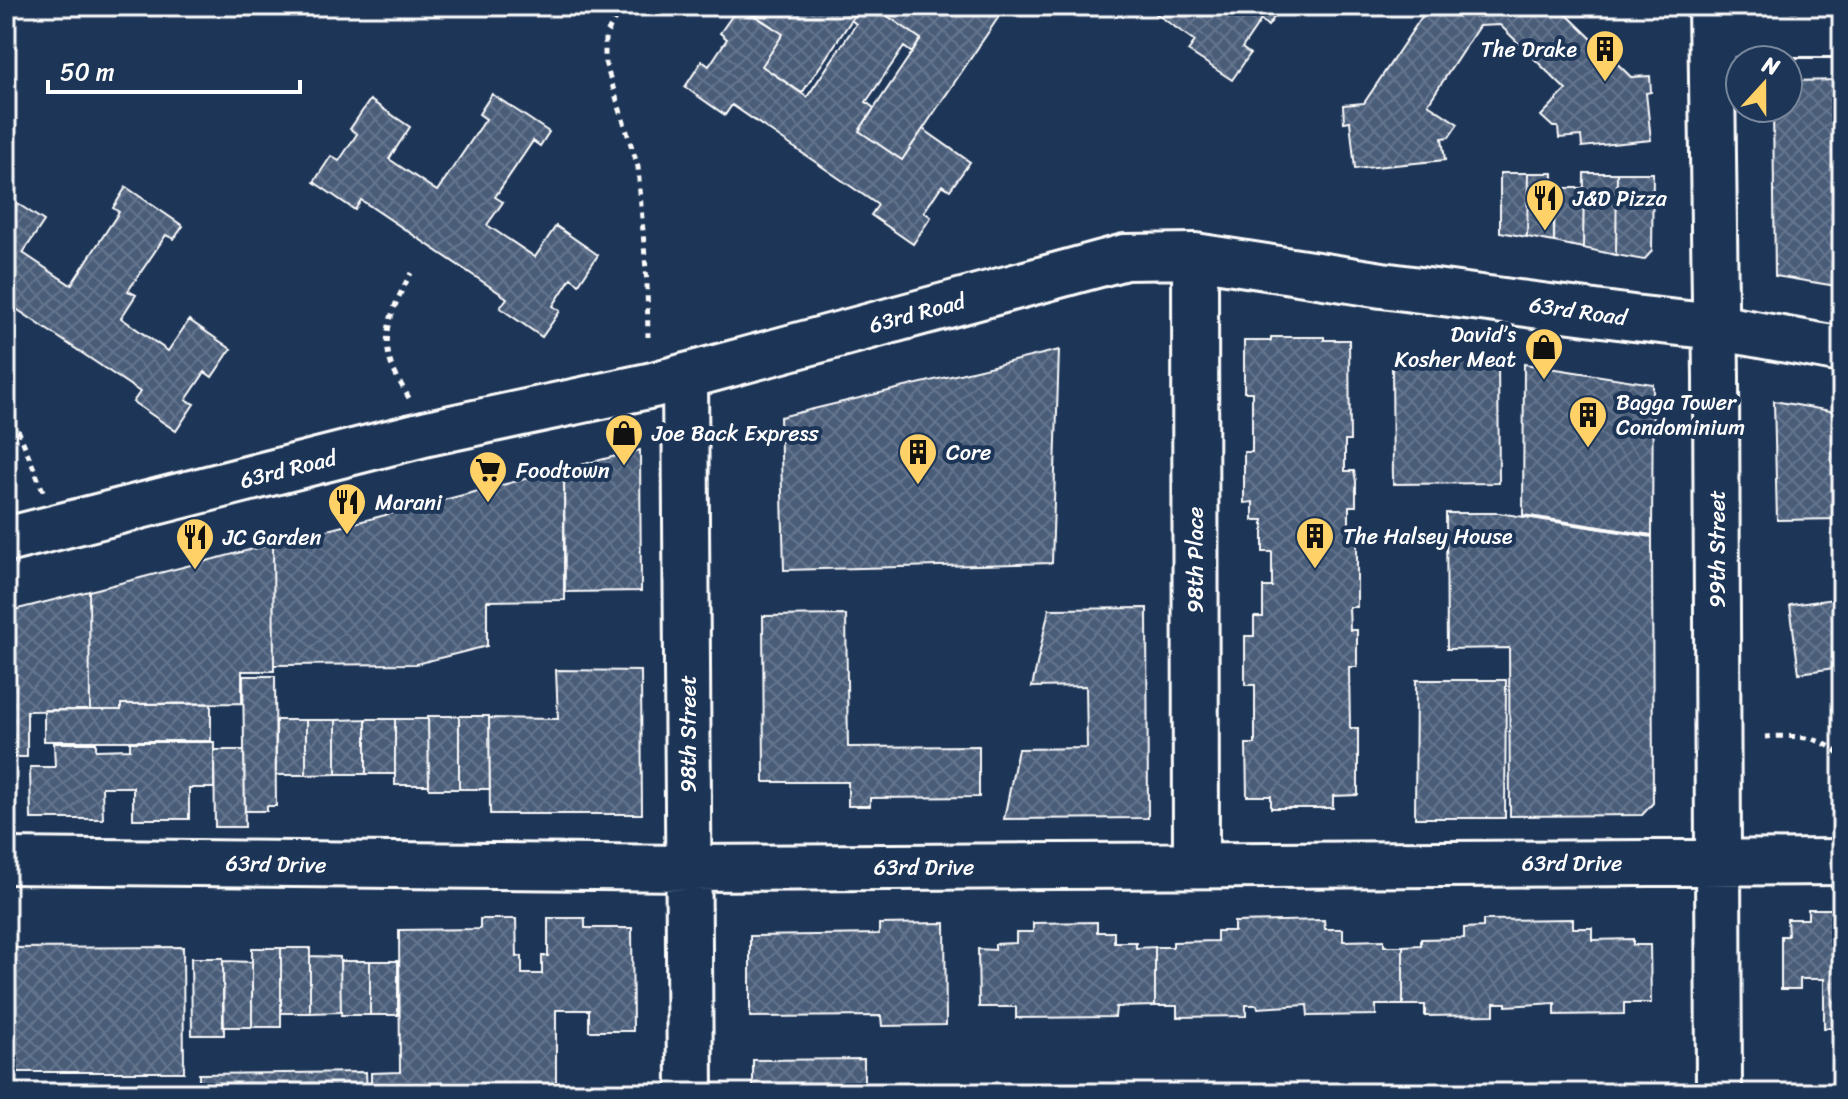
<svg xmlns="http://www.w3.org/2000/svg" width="1848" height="1099" font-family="Sriracha,sans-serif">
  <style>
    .building { fill: url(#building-cross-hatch); stroke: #fff; stroke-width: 2 }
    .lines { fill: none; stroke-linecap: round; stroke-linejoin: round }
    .minor-casing { stroke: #fff; stroke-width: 50 }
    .path { stroke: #fff; stroke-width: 5; stroke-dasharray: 6 6; stroke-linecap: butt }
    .minor { stroke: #1d3557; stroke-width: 44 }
    .labels { text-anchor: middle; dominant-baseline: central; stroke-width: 8; stroke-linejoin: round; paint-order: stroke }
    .poi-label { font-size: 22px; fill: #fff; stroke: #1d3557; text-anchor: start }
    .street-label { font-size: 22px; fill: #fff; stroke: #1d3557 }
  </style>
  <defs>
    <pattern id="building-cross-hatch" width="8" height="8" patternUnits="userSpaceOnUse" patternTransform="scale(2)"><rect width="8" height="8" fill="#4a5d79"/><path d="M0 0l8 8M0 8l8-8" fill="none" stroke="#65758d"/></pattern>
  </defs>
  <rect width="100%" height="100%" fill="#1d3557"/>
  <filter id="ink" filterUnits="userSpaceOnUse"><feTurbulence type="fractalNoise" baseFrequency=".0125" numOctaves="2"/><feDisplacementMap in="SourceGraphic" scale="16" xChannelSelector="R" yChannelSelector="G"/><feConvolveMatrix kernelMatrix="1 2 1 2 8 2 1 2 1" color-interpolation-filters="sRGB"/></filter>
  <g filter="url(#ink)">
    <path class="building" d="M739,6l44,28 -21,32 45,31 49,-73 -5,-4 10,-14h12l48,33 -9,14 -8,-6 -38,55 8,6 -15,23 43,29 21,-31 47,33 -20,28 -8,-5 -18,27 7,5 -18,27 -42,-29 7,-10 -146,-100 -7,10 -40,-28 17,-26 7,5 18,-27 -7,-6z
      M741,6h120l-59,87 -40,-27 21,-32z
      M873,6h133l-104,154 -43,-29 62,-92z
      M1145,6h137l-14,20 -7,-6 -19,28 8,6 -18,26 -44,-29 7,-10z
      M1429,6h129l73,71 19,-1 1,16 -5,1 5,47 -69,7 -1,-11 -22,2 -1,-11h-5l-12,-11 25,-26 -66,-65 -21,1 -51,78 30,20 -9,13 -7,1 3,22 -90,9 -5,-48 -6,1 -1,-17 21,-2z
      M1842,80v207l-67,-11 -2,-168h15v-27z
      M492,94l57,38 -9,14 -7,-5 -38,56 8,5 -16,23 48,32 21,-31 42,29 -19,29 -8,-6 -18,28 7,5 -18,26 -42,-29 7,-10 -146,-98 -6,10 -41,-28 17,-26 8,5 18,-27 -7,-5 20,-29 40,27 -21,32 48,32 49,-72 -7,-5z
      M1500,173h28l-1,64 -27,-5z
      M1528,173h25l1,69 -27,-5z
      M1584,173h33l-1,82 -33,-7z
      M1617,173h36l-1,78 -8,9 -28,-5z
      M126,187l57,39 -9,13 -8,-4 -38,56 8,4 -15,23 47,33 21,-31 42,29 -19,28 -7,-5 -19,28 8,4 -18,27 -43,-29 7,-10 -134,-90v-106l38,25 -21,32 48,32 48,-73 -6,-4z
      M1555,188h29l-1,60 -29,-6z
      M1271,337h53v3h25l1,101h-5v30h9l2,10v25h-7v24h8v77h-8l1,23h7v37h-8l1,61h8v67l-25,1v12h-62v-12h-24l-1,-52h9v-59h-10v-49h9v-19h9v-30h9v-35h-9v-32h-10v-18l-9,1v-51h8v-60h-8v-51h27z
      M1059,350l-7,213 -268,7 -4,-153z
      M1498,362l1,121 -106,1 -1,-121z
      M1524,364l129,20 -1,151 -129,-20z
      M1774,401l68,12v106l-65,1z
      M640,450l1,141 -77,1v-123z
      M564,469l1,131 -78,1v45l-71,18 -142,1 -1,-121z
      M1446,513h53l153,24 1,266 -11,12 -132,1 -1,-168 -62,1z
      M273,544l1,127h-32v32l-121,1v6h-31l-1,-119z
      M89,591l1,119 -63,1v46h-21v-145z
      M1842,598v69l-43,6 -9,-68z
      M1147,608l1,210 -144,1 14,-70 69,-1 -1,-62 -54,1 17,-78z
      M846,615l2,132 131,-1v51l-109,1v8h-22v-24h-84l-1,-166z
      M556,670l85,1 1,143h-152l-1,-96 69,1z
      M243,676h32l1,130h-9v5h-22z
      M1416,680h90l-1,138h-90z
      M121,704h90v37h-167v-31h77z
      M428,716h31v73h-30z
      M459,716h30l1,73h-31z
      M366,719v55h-30v-54z
      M366,719h29v55h-29z
      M395,719h33l1,66h-34z
      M276,720h30v55h-30z
      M306,720h30v54l-30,1z
      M130,742h84v46h-25v31h-56v-32h-31l1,32h-72l-1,-52h25l-1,-24h42v7l34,-1z
      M214,750h30l1,77h-30z
      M1808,909h34v184h-9v-65h-9v-49h-24v10h-19v-53h7l-1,-17h21z
      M548,918h37v10h47l1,103h-44v-21h-33v83h-185v-20l29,-1 -1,-142 81,-1v-10h36l1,38 5,-1v18h20v-18h6z
      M1573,919v9h19v12l41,-1v6h17l1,58h-27v11l-69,1v-12l-49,3v-3h-12v12l-69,1v-11h-22v-59l18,-1v-6l43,-1v-10l19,-1v-7z
      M1324,920l1,9h18v12l41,-1v6h19v59h-27v10l-68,1 -1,-11 -49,3 -1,-3h-11v11l-69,1v-11h-22v-59h18v-5l44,-1v-10h17v-9z
      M1097,922v10h17v10h22v6l19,-1v59l-39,1 -1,10 -99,1v-11h-37l-1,-58 17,1v-6l21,-1v-11h17v-9z
      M945,923l1,102 -64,1 -1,-10 -131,1v-81l129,-2v-10z
      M183,947l1,125h-178v-124z
      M252,948h29v79h-29z
      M281,948h29v65h-29z
      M310,956l30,1 1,55 -31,1z
      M191,958h32l1,77h-32z
      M223,961l29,1v65h-29z
      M340,961h30v54h-29z
      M370,961h28v54h-28z
      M864,1059v34h-111v-33z
      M366,1072l1,21h-168v-19z"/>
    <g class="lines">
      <g class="minor-casing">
        <path id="minor" d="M1711,6l5,371 3,716
          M1712,34h130
          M1195,256l1,608
          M685,376l5,717
          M6,540l422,-107 225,-48 472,-128 70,-1 187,29 251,33 83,9 126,23
          M6,861l683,7 1153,-6"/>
      </g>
      <path class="path" d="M622,6l-17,31v25l33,105 9,116 1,54
        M409,398c-6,-11 -14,-23 -18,-34 -11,-33 5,-63 20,-91
        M6,426l13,6 24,59
        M1765,737c26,-2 60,-2 77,21"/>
      <use href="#minor" class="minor"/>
    </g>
  </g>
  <defs>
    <g id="building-pin" transform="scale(2)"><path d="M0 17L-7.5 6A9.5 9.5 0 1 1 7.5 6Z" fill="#ffd166" stroke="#1d3557"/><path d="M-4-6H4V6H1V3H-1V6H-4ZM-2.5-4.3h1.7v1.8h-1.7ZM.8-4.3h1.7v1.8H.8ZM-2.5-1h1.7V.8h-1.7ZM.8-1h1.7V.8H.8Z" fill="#111"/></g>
    <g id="restaurant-pin" transform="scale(2)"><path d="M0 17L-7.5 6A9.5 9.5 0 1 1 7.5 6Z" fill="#ffd166" stroke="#1d3557"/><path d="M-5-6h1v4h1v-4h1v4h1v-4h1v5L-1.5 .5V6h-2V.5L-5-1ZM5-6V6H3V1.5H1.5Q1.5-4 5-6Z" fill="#111"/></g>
    <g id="shop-pin" transform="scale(2)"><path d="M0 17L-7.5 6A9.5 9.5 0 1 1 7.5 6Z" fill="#ffd166" stroke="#1d3557"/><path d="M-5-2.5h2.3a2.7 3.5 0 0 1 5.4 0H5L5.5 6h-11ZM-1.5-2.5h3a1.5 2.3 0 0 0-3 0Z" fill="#111"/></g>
    <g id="supermarket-pin" transform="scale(2)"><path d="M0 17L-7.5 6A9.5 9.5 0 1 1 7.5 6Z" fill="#ffd166" stroke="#1d3557"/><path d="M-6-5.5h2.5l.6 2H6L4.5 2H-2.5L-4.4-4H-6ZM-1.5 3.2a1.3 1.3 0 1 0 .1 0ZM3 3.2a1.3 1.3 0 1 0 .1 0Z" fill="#111"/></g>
  </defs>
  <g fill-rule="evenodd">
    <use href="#building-pin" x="1605" y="49"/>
    <use href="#restaurant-pin" x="1545" y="198"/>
    <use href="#shop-pin" x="1544" y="347"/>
    <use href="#building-pin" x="1588" y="415"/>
    <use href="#shop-pin" x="624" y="433"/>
    <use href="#building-pin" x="918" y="452"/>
    <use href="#supermarket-pin" x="488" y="470"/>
    <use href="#restaurant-pin" x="347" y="502"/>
    <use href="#building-pin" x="1315" y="536"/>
    <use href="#restaurant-pin" x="195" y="537"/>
  </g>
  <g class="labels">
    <g class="poi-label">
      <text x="1577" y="49" text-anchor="end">The Drake</text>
      <text x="1573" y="198">J&amp;D Pizza</text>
      <text x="1516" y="334" text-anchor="end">David’s<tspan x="1516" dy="25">Kosher Meat</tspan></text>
      <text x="1616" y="402">Bagga Tower<tspan x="1616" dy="25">Condominium</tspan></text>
      <text x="652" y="433">Joe Back Express</text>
      <text x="946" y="452">Core</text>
      <text x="516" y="470">Foodtown</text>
      <text x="375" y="502">Marani</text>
      <text x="1343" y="536">The Halsey House</text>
      <text x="223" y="537">JC Garden</text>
    </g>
    <g class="street-label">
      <text transform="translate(1578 311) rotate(8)">63rd Road</text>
      <text transform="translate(917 313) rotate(-15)">63rd Road</text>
      <text transform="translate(288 469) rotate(-14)">63rd Road</text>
      <text transform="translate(1717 549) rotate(-90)">99th Street</text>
      <text transform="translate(1195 560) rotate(-90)">98th Place</text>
      <text transform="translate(688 734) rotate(-90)">98th Street</text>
      <text x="1572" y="863">63rd Drive</text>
      <text transform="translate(276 864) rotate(1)">63rd Drive</text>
      <text x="924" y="867">63rd Drive</text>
    </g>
  </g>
  <rect width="1848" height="1099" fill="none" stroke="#1d3557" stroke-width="32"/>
  <rect x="16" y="16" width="1816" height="1067" fill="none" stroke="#fff" stroke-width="3" filter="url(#ink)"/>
  <g transform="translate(1764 84) rotate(21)"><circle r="38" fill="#1d3557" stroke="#77869a" stroke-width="2"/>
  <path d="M0-6L14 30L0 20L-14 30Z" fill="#ffd166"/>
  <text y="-12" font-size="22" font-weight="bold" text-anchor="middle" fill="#ffffff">N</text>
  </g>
  <path d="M48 80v12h252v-12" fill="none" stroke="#ffffff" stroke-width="4"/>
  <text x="60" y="80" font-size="24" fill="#ffffff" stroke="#1d3557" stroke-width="6" paint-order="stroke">50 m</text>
</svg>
